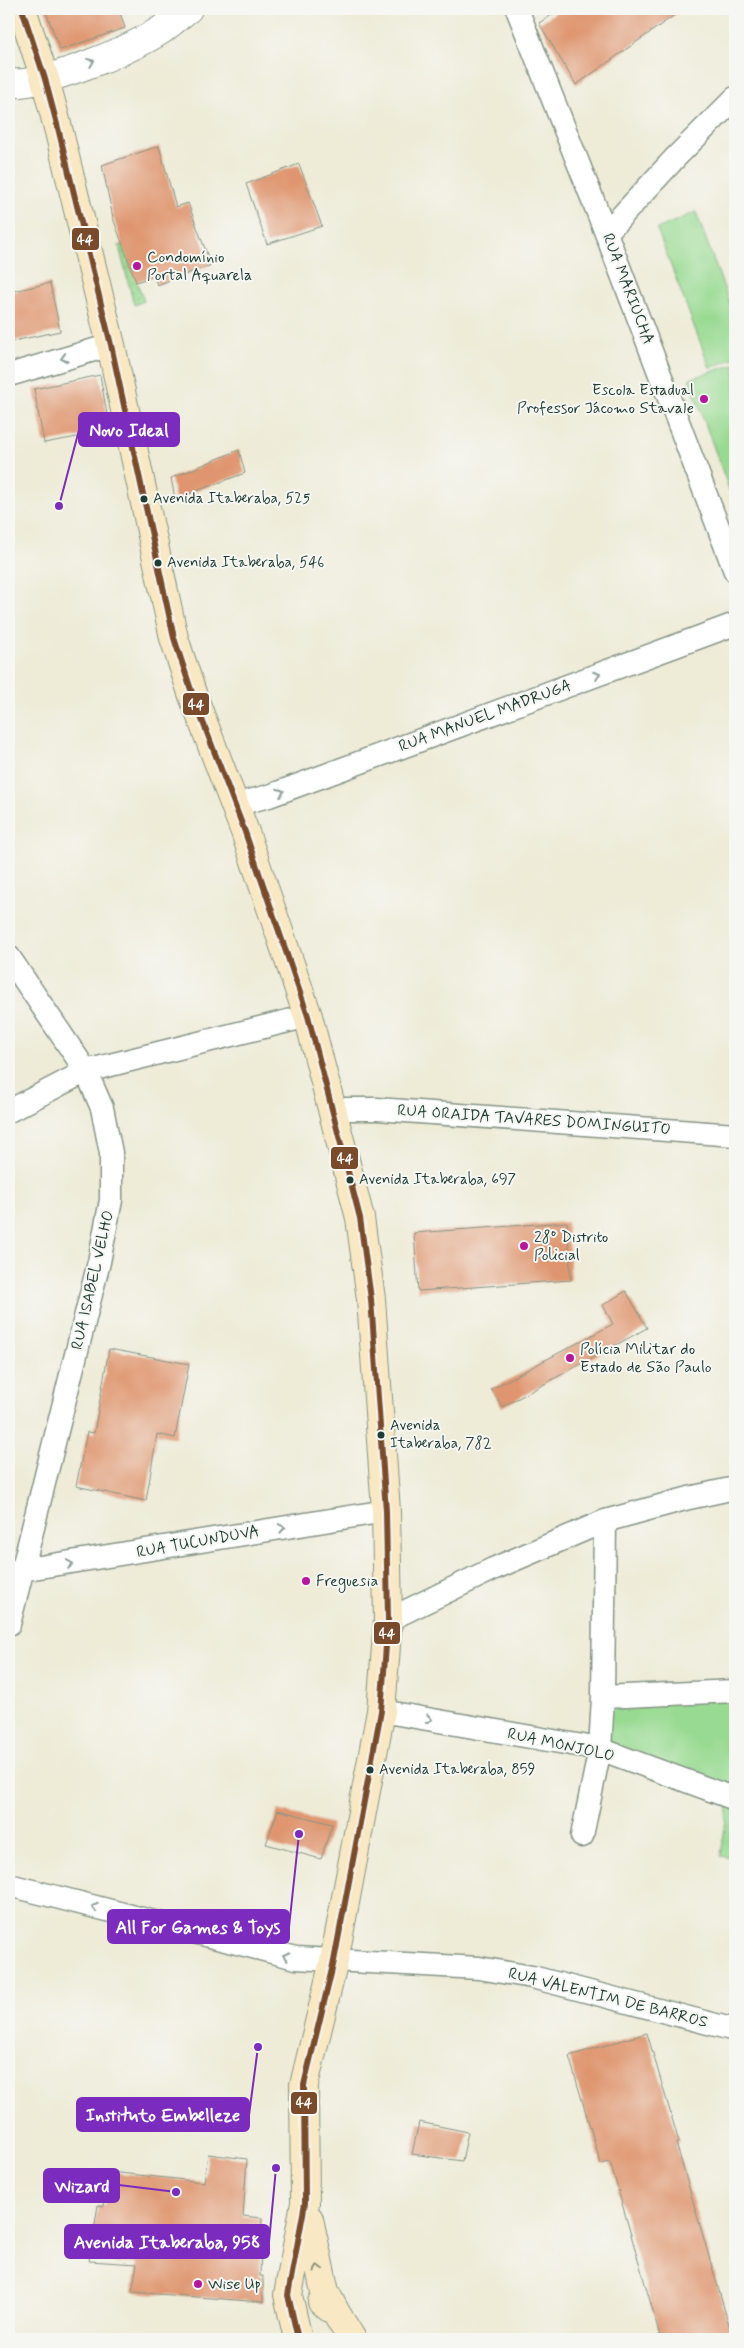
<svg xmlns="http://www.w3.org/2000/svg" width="744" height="2348" font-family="Mynerve,sans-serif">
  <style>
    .park { fill: #98da91; stroke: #5c8c62 }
    .garden { fill: url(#garden-dots); stroke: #5c8c62 }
    .building { fill: #df966f }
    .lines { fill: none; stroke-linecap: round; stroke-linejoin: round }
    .minor-casing { stroke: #869486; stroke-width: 25 }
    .tertiary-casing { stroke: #869486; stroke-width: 30 }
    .secondary-casing { stroke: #869486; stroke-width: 30 }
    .minor { stroke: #fff; stroke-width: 22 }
    .tertiary { stroke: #fff; stroke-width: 28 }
    .secondary { stroke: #f8e8c3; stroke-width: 28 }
    .bus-1-casing { stroke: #f6f6f2; stroke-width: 10 }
    .bus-1 { stroke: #7a4b2a; stroke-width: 6 }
    .oneway { stroke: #8f9e9a }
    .oneway2 { stroke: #8c927c }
    .poi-dot { fill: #b5179e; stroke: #f6f6f2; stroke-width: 2 }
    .bus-dot { fill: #1f3d34; stroke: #f6f6f2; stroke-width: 2 }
    .labels { text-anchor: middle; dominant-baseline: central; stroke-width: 4; stroke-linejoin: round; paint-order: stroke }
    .bus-label { font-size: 15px; fill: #1f3d34; stroke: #f6f6f2; text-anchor: start }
    .poi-label { font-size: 16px; fill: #1f3d34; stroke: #f6f6f2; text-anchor: start }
    .street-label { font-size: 16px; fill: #1f3d34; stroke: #f6f6f2 }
    .leader { fill: none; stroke: #7b2cbf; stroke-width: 2 }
    .callout-dot { fill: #7b2cbf; stroke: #f6f6f2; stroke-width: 2 }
    .callout { fill: #7b2cbf; stroke: #7b2cbf; stroke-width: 2 }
    .callout-label { font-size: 18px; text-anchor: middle; font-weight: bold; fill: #fff }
    .line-badge { stroke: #f6f6f2; stroke-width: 2 }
    .badge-label { font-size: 14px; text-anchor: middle; font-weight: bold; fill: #fff }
  </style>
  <defs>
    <pattern id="garden-dots" width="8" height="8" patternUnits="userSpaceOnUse" patternTransform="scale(1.25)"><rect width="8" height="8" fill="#98da91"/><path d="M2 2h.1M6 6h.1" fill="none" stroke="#83bc7e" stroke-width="1.8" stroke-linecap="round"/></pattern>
  </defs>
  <rect width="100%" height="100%" fill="#f6f6f2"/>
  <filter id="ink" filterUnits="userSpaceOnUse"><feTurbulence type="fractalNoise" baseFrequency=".02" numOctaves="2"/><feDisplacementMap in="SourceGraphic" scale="10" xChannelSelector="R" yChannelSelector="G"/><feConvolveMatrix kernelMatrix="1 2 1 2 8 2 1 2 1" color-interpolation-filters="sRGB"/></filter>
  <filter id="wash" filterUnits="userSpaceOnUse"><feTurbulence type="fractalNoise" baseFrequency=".0096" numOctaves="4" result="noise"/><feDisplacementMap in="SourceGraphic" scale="20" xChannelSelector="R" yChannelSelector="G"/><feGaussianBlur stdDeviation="1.12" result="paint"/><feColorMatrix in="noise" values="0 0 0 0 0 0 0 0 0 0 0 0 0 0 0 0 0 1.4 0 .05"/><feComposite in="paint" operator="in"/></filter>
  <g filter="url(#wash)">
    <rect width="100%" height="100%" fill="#eeebd7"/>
    <path class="park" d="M696,212l39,106v40l-25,10 -53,-139z
      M735,364v126l-5,2 -41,-113z
      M735,1691v168l-14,-3 8,-59 -129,-48 3,-52z"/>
    <path class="garden" d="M123,245l21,56 -10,4 -15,-59z"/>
    <g id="blocks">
      <path class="building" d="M45,9h74l6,19 -65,22z
        M561,9h122l-107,76 -37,-62z
        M159,146l17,61 12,-4 23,62 -54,20 -3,-9 -18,6 -23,-64 -11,-53z
        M299,164l23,62 -55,18 -21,-60z
        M50,283l10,48 -51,11v-50z
        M100,375l10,56 -66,12 -10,-54z
        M239,450l6,23 -70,26 -4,-21z
        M567,1222l4,58 -153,11 -4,-58z
        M626,1291l21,37 -145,79 -11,-18 122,-65 -10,-19z
        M109,1349l80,15 -14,74 -18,-4 -11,67 -70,-15 11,-54 7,1z
        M278,1810l54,14 -11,35 -55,-15z
        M647,2033l32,109 -3,1 57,196h-72l-51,-177 -9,2 -32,-108z
        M419,2122l49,10 -6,29 -50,-7z
        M208,2154l39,5 -4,57 19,2 -2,58h3v26l-131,-10 5,-28 -48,-3 9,-56 6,1 6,-34 94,10z"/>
    </g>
  </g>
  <g filter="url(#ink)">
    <use href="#blocks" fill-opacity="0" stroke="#869486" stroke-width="1"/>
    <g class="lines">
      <g class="minor-casing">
        <path id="minor" d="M517,9l89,224 129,338
          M606,233l70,-76 59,-59
          M9,375l102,-30
          M234,805l35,-9 466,-172
          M9,957l77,114 16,37 9,45v47l-12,62 -90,362
          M333,1109h44l358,26
          M9,1111l77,-40 222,-55
          M9,1572l377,-61
          M388,1620l105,-51 112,-48 84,-23 46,-10
          M603,1697l132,-6
          M381,1711l219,38 135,50
          M582,1836l18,-87 3,-52 2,-176
          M9,1885l287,73 183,10 53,9 203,53"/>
      </g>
      <g class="tertiary-casing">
        <path id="tertiary" d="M9,83c32,4 120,-33 149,-51 10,-6 20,-16 30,-23"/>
      </g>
      <g class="secondary-casing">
        <path id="secondary" d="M22,9l23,70 14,53 52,213 63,293 19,58 52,136 63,184 52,202 11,81 15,212 2,109 -7,91 -47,250 -30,124 1,118 -17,92 10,44
          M309,2219l16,73 11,21
          M322,2302l14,11 16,26"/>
      </g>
      <use href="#minor" class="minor"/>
      <use href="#tertiary" class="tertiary"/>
      <use href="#secondary" class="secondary"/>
      <g class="bus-1-casing">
        <path id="bus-1" d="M22,9l23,70 14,53 52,213 63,293 19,58 52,136 63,184 52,202 11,81 15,212 2,109 -7,91 -47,250 -30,124 1,118 -17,92 10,44"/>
      </g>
      <use href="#bus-1" class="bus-1"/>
    </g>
    <defs><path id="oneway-chevron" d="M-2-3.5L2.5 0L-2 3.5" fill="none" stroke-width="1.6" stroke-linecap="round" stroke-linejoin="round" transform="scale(1.25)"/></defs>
    <g class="oneway">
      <use href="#oneway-chevron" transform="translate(91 62) rotate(-22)"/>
      <use href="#oneway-chevron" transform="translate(64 358) rotate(164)"/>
      <use href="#oneway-chevron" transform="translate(597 675) rotate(-20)"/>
      <use href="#oneway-chevron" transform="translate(281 792) rotate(-20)"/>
      <use href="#oneway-chevron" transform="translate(282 1528) rotate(-10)"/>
      <use href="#oneway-chevron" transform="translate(70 1564) rotate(-9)"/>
      <use href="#oneway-chevron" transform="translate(429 1719) rotate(10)"/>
      <use href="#oneway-chevron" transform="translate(95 1907) rotate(-166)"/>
      <use href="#oneway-chevron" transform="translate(286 1956) rotate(-166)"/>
    </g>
    <use class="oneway2" href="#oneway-chevron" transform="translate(318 2268) rotate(-105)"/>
  </g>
  <g class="poi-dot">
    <circle cx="137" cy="266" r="5"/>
    <circle cx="704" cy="399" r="5"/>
    <circle cx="524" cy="1246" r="5"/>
    <circle cx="570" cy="1358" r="5"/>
    <circle cx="306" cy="1581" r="5"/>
    <circle cx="198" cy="2284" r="5"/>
  </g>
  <g class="bus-dot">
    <circle cx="144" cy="499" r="4.5"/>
    <circle cx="158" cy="563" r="4.5"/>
    <circle cx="350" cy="1180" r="4.5"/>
    <circle cx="381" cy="1435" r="4.5"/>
    <circle cx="370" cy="1770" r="4.5"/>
  </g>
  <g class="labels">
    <g class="bus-label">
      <text x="153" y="499">Avenida Itaberaba, 525</text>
      <text x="167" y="563">Avenida Itaberaba, 546</text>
      <text x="359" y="1180">Avenida Itaberaba, 697</text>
      <text x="390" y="1426">Avenida<tspan x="390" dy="18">Itaberaba, 782</tspan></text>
      <text x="379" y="1770">Avenida Itaberaba, 859</text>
    </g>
    <g class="poi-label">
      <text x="147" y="257">Condomínio<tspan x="147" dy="18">Portal Aquarela</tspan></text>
      <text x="694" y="390" text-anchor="end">Escola Estadual<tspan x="694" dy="18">Professor Jácomo Stavale</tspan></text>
      <text x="534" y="1237">28º Distrito<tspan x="534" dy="18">Policial</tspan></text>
      <text x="580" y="1349">Polícia Militar do<tspan x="580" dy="18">Estado de São Paulo</tspan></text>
      <text x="316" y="1581">Freguesia</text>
      <text x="208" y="2284">Wise Up</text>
    </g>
    <g class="street-label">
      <text transform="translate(628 289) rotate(69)">RUA MARIUCHA</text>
      <text transform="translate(485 716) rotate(-20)">RUA MANUEL MADRUGA</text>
      <text transform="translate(534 1120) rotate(4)">RUA ORAIDA TAVARES DOMINGUITO</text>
      <text transform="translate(93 1280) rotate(-77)">RUA ISABEL VELHO</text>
      <text transform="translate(198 1542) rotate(-10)">RUA TUCUNDUVA</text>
      <text transform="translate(561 1745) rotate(12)">RUA MONJOLO</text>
      <text transform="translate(608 1998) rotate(14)">RUA VALENTIM DE BARROS</text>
    </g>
  </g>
  <path class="leader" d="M59 506L79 430M299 1834L289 1927M258 2047L249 2115M176 2192L119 2185M276 2168L269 2242"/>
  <g class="callout-dot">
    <circle cx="59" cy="506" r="5"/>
    <circle cx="299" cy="1834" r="5"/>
    <circle cx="258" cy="2047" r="5"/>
    <circle cx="176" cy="2192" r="5"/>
    <circle cx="276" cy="2168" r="5"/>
  </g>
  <g class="callout">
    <rect x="79" y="413" width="100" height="33" rx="5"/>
    <rect x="108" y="1910" width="181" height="33" rx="5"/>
    <rect x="77" y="2098" width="172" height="33" rx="5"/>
    <rect x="44" y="2169" width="75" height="33" rx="5"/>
    <rect x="65" y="2225" width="204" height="33" rx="5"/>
  </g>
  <g class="callout-label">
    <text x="129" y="436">Novo Ideal</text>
    <text x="198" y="1933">All For Games &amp; Toys</text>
    <text x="163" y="2121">Instituto Embelleze</text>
    <text x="82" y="2192">Wizard</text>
    <text x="167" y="2248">Avenida Itaberaba, 958</text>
  </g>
  <g class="line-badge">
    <rect x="71" y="227" width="29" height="24" rx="5" fill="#7a4b2a"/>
    <rect x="182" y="692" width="28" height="24" rx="5" fill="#7a4b2a"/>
    <rect x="330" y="1146" width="29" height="24" rx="5" fill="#7a4b2a"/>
    <rect x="373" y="1621" width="28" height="24" rx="5" fill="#7a4b2a"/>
    <rect x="290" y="2091" width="28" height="24" rx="5" fill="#7a4b2a"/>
  </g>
  <g class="badge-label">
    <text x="85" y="244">44</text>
    <text x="196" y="709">44</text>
    <text x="345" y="1163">44</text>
    <text x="387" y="1638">44</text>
    <text x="304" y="2107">44</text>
  </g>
  <rect width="744" height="2348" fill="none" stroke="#f6f6f2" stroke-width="30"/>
</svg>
